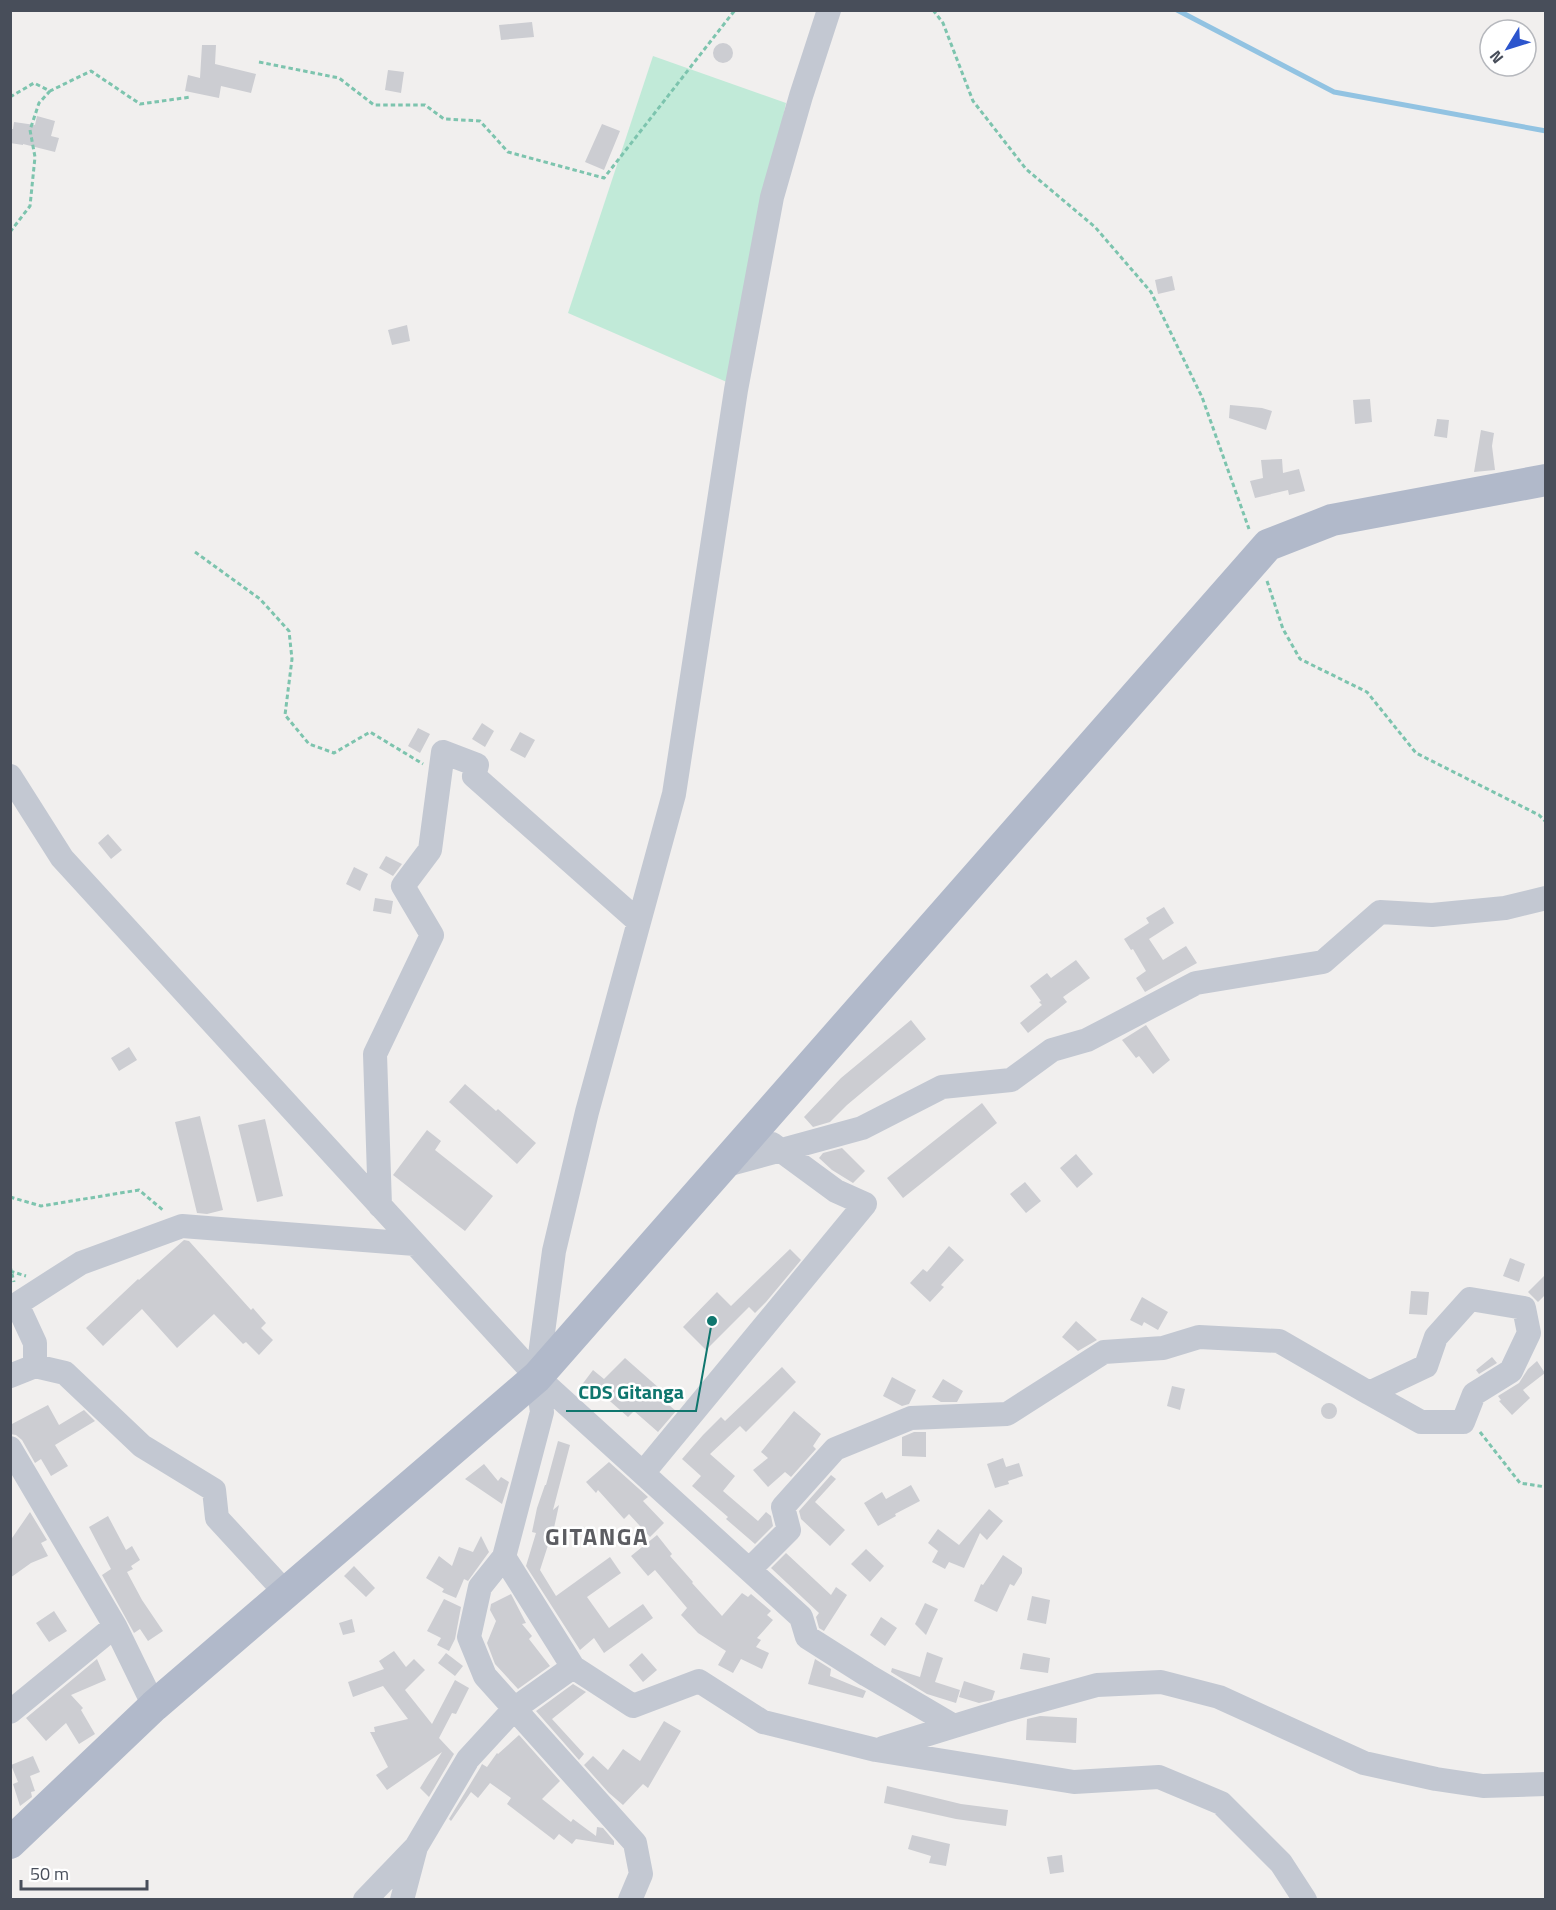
<svg xmlns="http://www.w3.org/2000/svg" width="1556" height="1910" font-family="'Titillium Web',sans-serif">
  <style>
    .green { fill: #c1ead8 }
    .lines { fill: none; stroke-linecap: round; stroke-linejoin: round }
    .stream { stroke: #92c3e2; stroke-width: 5 }
    .building { fill: #cccdd2 }
    .path { stroke: #7dc4ae; stroke-width: 3; stroke-dasharray: 4.5 3; stroke-linecap: butt }
    .minor { stroke: #c3c8d2; stroke-width: 24 }
    .major { stroke: #b1b9ca; stroke-width: 32 }
    .labels { text-anchor: middle; dominant-baseline: central; stroke-width: 5; stroke-linejoin: round; paint-order: stroke }
    .district-label { font-size: 24px; font-weight: bold; letter-spacing: 1.5px; fill: #5c5d62; stroke: #fff }
    .leader { fill: none; stroke: #0f766e; stroke-width: 2 }
    .callout-dot { fill: #0f766e; stroke: #fff; stroke-width: 2 }
    .callout-label { font-size: 20px; text-anchor: middle; font-weight: bold; fill: #0f766e; stroke: #fff; stroke-width: 5; stroke-linejoin: round; paint-order: stroke }
  </style>
  <rect width="100%" height="100%" fill="#f1efee"/>
  <path class="green" d="M653,56l133,47 -57,280 -161,-70z"/>
  <g class="lines">
    <path class="stream" d="M1177,10l157,82 212,39"/>
  </g>
  <path class="building" d="M532,22l2,15 -33,3 -2,-15z
    M713 53a10 10 0 1 1 20 0a10 10 0 1 1-20 0Z
    M202,45h14l-1,19 41,10 -5,19 -30,-7 -2,12 -34,-7 3,-16 12,3z
    M388,70l16,2 -3,21 -16,-3z
    M37,116l18,5 -4,15 8,2 -4,14 -32,-8v1l-13,-2v-14h3l1,-7 21,3z
    M602,124l18,7 -16,39 -19,-8z
    M1172,276l3,14 -17,4 -3,-14z
    M407,325l3,16 -18,4 -4,-15z
    M1370,399l2,23 -17,2 -2,-24z
    M1230,405l32,3 10,3 -6,19 -37,-12z
    M1437,419l12,1 -2,18 -13,-2z
    M1481,430l13,3 -2,13 3,24 -21,2z
    M1282,459l1,14 16,-4 6,22 -16,4 -1,-5 -33,8 -5,-17 13,-3 -2,-18z
    M482,723l12,8 -9,16 -13,-8z
    M418,728l12,6 -10,19 -12,-7z
    M520,732l15,8 -10,18 -15,-8z
    M108,834l14,16 -11,9 -13,-16z
    M386,856l16,8 -9,12 -14,-8z
    M354,867l14,7 -8,17 -14,-7z
    M375,898l18,3 -2,13 -18,-3z
    M1164,907l10,16 -25,16 14,21 23,-14 11,17 -52,29 -9,-14 10,-7 -13,-22 -2,1 -7,-11 25,-16 -3,-5z
    M1076,960l14,18 -27,19 4,5 -39,31 -8,-10 22,-18 -3,-3 2,-1 -11,-15 17,-13 4,5z
    M911,1020l15,19 -79,66 -17,17 -17,5 -9,-10 37,-39z
    M1146,1025l24,35 -17,14 -14,-18 -3,2 -14,-18z
    M129,1047l8,13 -18,11 -8,-13z
    M465,1084l31,27 2,-2 38,34 -19,21 -68,-62z
    M982,1103l15,20 -94,75 -16,-20z
    M200,1116l23,94 -16,4 -10,-1 -22,-91z
    M265,1119l18,77 -26,6 -19,-77z
    M427,1130l14,11 -6,9 58,46 -28,35 -72,-56z
    M842,1148l23,23 -12,12 -21,-13 -13,-12 4,-5z
    M1076,1154l17,20 -16,14 -17,-20z
    M1025,1182l16,19 -15,12 -16,-19z
    M184,1240l5,1 62,69 2,-2 13,15 -5,5 12,12 -14,15 -13,-13 -3,2 -29,-30 -37,34 -35,-39 -39,37 -17,-18 52,-49 1,1z
    M949,1246l15,14 -23,25 3,2 -14,15 -20,-19 13,-14 4,3z
    M790,1249l11,11 -35,42 -11,11 -6,-6 -43,43 -23,-23 34,-35 14,14z
    M1510,1258l15,6 -6,18 -16,-6z
    M1545,1275v20l-7,7 -10,-10z
    M1411,1291l18,1 -2,23 -18,-1z
    M1142,1297l26,15 -10,18 -14,-8 -2,4 -12,-6z
    M1076,1321l21,19 -19,11 -16,-14z
    M1492,1357l5,6 -18,11 -3,-4z
    M625,1358l34,30 -4,5 21,18 -18,21 -24,-21 -6,6 -25,-22 -4,5 -18,-14 12,-16 11,9z
    M1537,1361l8,12 -22,17 7,8 -18,17 -13,-14 2,-1 -3,-4 21,-13 9,-14z
    M782,1367l14,15 -50,50 -6,-6 -30,28 25,22 -12,15 35,30 8,-9 5,4 2,10 -18,18 -29,-25 2,-2 -36,-31 9,-10 -19,-17 21,-24 18,-18 4,4z
    M892,1377l24,13 -7,14 -7,2 -19,-10z
    M943,1379l20,12 -6,11h-16l-9,-5z
    M1172,1386l13,3 -5,21 -13,-4z
    M1321 1411a8 8 0 1 1 16 0a8 8 0 1 1-16 0Z
    M48,1405l11,20 25,-15 11,11 -40,24 13,21 -17,10 -10,-17 -6,4 -13,-23 -6,-5 -6,-1v-9z
    M794,1411l27,23 -8,12 3,3 -25,28 -6,-5 -17,15 -15,-17 15,-12 -7,-6z
    M914,1432h12v25l-24,-1v-19z
    M558,1441l12,4 -17,65 6,-5 -7,32 -1,-1 -11,34 16,26 54,-39 11,16 -34,24 22,31 34,-24 10,14 -49,35 -10,-15 -14,12 -54,-84 10,-33 -4,-1 5,-24 8,-23h1z
    M1003,1458l3,9 13,-4 4,13 -15,5 1,3 -14,4 -8,-24z
    M609,1462l39,35 -5,4 21,22 -14,14 -21,-23 -5,5 -26,-29 -2,3 -10,-11z
    M484,1464l14,17 3,-4 8,5 -7,22 -37,-25z
    M831,1475l5,4 -21,23 30,28 -15,16 -29,-27 -2,-8z
    M911,1485l9,16 -25,13 1,2 -18,10 -14,-23 18,-11 4,7z
    M989,1509l14,12 -16,19 -7,-7 -16,35 -15,-6 -4,7 -13,-7 6,-11 -10,-8 10,-14 21,16z
    M30,1512l17,28 -6,3 7,13 -17,7 -21,15v-37z
    M108,1516l18,34 6,-4 8,14 -9,6 2,3 -6,3 15,28 21,31 -15,10 -8,-12 -6,4 -32,-58 9,-6 -22,-42z
    M657,1535l15,19 -2,2 23,26 -1,1 30,33 20,-23 6,4 3,-3 20,17 -4,4 6,5 -16,18 4,2 -5,7 13,6 -7,16 -21,-10 -8,14 -15,-8 8,-14 -28,-18 -17,-18 6,-7 -32,-38 -7,6 -17,-20z
    M481,1536l8,16 -21,29 -4,-2 -8,19 -14,-6 2,-3 -18,-11 13,-22 13,10 7,-19 14,5z
    M866,1549l18,17 -14,16 -19,-18z
    M786,1553l45,42 5,-8 11,8 -23,36 -5,-3 -3,-11 3,-4 -48,-45z
    M1003,1555l19,13v5l-8,13 -4,-2 -13,28 -23,-11 7,-17 2,1z
    M354,1566l21,22 -9,9 -22,-21z
    M511,1594l15,29 -4,1 10,12 -3,3 21,27 -32,23 -23,-25 -8,-21 9,-22 -6,-11 1,-6z
    M1032,1596l18,4 -4,24 -19,-4z
    M444,1599l17,8 -6,32 -6,12 -12,-6 4,-7 -14,-7z
    M925,1603l13,6 -12,26 -11,-11z
    M54,1611l13,20 -18,11 -13,-19z
    M881,1617l16,11 -12,18 -15,-11z
    M352,1619l3,13 -12,3 -4,-12z
    M394,1651l12,16 8,-8 11,11 -20,20 27,34 23,-44 14,8 -13,26 -4,-1 -13,25 15,16 -25,43 -9,-9 22,-36 -55,38 -11,-15 12,-8 -18,-35h5l-1,-5 34,-8 -25,-33 -30,11 -5,-15 36,-13 -5,-8z
    M927,1652l16,6 -8,24 25,8 -4,13 -29,-9 -36,-22 1,-4 28,9z
    M446,1653l17,13 -8,10 -17,-13z
    M642,1653l15,17 -14,12 -14,-17z
    M1023,1653l27,5 -2,15 -28,-4z
    M97,1659l9,21 -35,15 12,13 -2,2 14,24 -16,10 -13,-21 -20,18 -20,-23z
    M815,1659l16,10 -1,7 36,15 -3,7 -55,-14z
    M964,1681l31,10 -3,9 -13,3 -20,-6z
    M573,1684l13,8 -34,27 32,35 -5,6 -43,-49z
    M1040,1716l37,2 -1,25 -50,-3 1,-21z
    M664,1721l17,10 -33,57 -5,-4 -20,21 -14,-12 -25,-28 9,-9 15,14 15,-21 17,12z
    M519,1735l41,46 -18,18 29,23 2,-3 23,17 1,-9 6,1 11,13v4l-38,-6 -4,5 -13,-10 -5,6 -47,-36 4,-6 -21,-15 -12,15 -7,-6 -20,29 -2,-2 31,-51 2,-4 5,3 10,-14 1,1z
    M33,1756l7,16 -10,4 5,15 -4,1 1,5 -12,9 -7,-22 5,-2 -7,-17z
    M887,1786l74,18 47,6 -2,16 -50,-7 -72,-16z
    M912,1835l38,9 -4,22 -17,-3 2,-7 -23,-7z
    M1062,1855l2,17 -14,2 -3,-17z"/>
  <g class="lines">
    <path class="path" d="M933,10l10,13 30,78 53,68 69,58 56,65 51,105 47,132
      M259,62l80,16 35,27h51l19,14 36,2 28,31 96,26 131,-168
      M10,97l24,-14 16,8 41,-20 49,33 51,-7
      M10,232l20,-26 5,-49 -5,-27 9,-27 11,-12
      M195,552l65,47 29,32 3,28 -7,56 24,29 25,9 36,-21 53,32
      M1267,581l16,48 17,30 67,33 49,61 123,62 7,7
      M10,1197l31,9 98,-16 25,21
      M10,1266l4,16
      M10,1271l16,5
      M1480,1432l40,51 26,4"/>
    <path class="minor" d="M10,776l52,82 475,519 264,240 6,20 60,38 87,51
      M723,1166l139,-38 80,-41 69,-7 41,-30 35,-10 109,-57 127,-21 57,-50 52,3 73,-7 41,-10
      M380,1206l-5,-152 57,-119 -29,-49 27,-36 13,-98 34,13 -3,11 165,146
      M35,1366v-23l-18,-39 64,-41 101,-37 233,18
      M10,1376l25,-10 30,7 77,73 72,44 3,28 69,75
      M10,1448l105,178 39,80
      M643,1473l222,-269 -29,-13 -64,-47
      M504,1557l69,110 60,39 66,-25 64,41 113,28 198,32 85,-5 62,26 60,60 24,37
      M750,1569l39,-39 -6,-23 52,-58 76,-31 96,-4 97,-62 59,-4 36,-11 80,4 90,52 57,-27 10,-29 34,-38 54,9 5,25 -18,38 -37,23 -11,28h-42l-52,-29
      M10,1712l105,-86
      M883,1748l120,-37 94,-26 64,-3 58,15 145,66 72,16 47,7 63,-2
      M365,1900l49,-51
      M402,1900l14,-53 52,-88 46,-50 59,-42
      M630,1900l11,-26 -6,-31 -150,-167 -16,-39 11,-50 24,-30 38,-145 -5,-35 17,-126 33,-139 87,-318 62,-404 36,-193 29,-101 28,-86"/>
    <path class="major" d="M10,1843l144,-137 383,-329 731,-832 64,-25 214,-40"/>
  </g>
  <g class="labels">
    <g class="district-label">
      <text x="597" y="1536">GITANGA</text>
    </g>
  </g>
  <path class="leader" d="M712 1321L696 1411H566"/>
  <circle class="callout-dot" cx="712" cy="1321" r="6"/>
  <g class="callout-label">
    <text x="631" y="1399">CDS Gitanga</text>
  </g>
  <rect width="1556" height="1910" fill="none" stroke="#484e5a" stroke-width="24"/>
  <g transform="translate(1508 48) rotate(232)"><circle r="28" fill="#ffffff" stroke="#b6b8bd" stroke-width="1.5"/>
  <path d="M0-4.5L10 22L0 15L-10 22Z" fill="#2c55cd"/>
  <text y="-9" font-size="16" font-weight="bold" text-anchor="middle" fill="#484e5a">N</text>
  </g>
  <path d="M21 1880v9h126v-9" fill="none" stroke="#484e5a" stroke-width="3"/>
  <text x="30" y="1880" font-size="18" fill="#484e5a" stroke="#ffffff" stroke-width="4.5" paint-order="stroke">50 m</text>
</svg>
